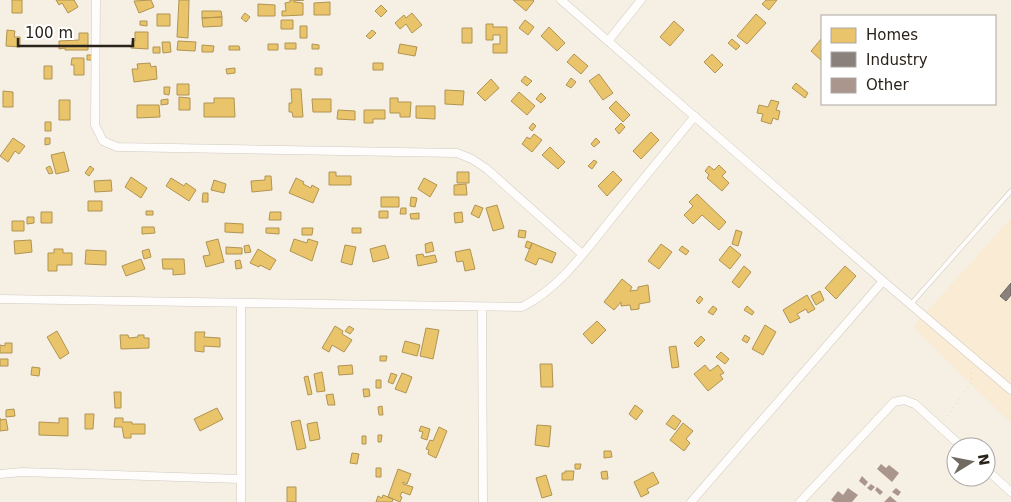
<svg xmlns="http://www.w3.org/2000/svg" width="1011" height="502" font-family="'DejaVu Sans',sans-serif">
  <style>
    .built { fill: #faebd4 }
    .homes { fill: #e9c46a; stroke: #b09452 }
    .industry { fill: #8a817c; stroke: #6d655f }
    .building { fill: #ab968d }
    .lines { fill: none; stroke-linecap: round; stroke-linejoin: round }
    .lane-casing { stroke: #d1cac0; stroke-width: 5 }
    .street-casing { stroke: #d1cac0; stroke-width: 9 }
    .path { stroke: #dedbd8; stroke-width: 1; stroke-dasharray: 1 4; stroke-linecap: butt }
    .lane { stroke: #fefdfb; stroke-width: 4 }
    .street { stroke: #fefdfb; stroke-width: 8 }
  </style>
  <rect width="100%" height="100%" fill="#f6efe4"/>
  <path class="built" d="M1011,218v205l-98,-96z"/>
  <path class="homes" d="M12,0h10v13h-10z
    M56,0h18l4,7 -10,6 -6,-10 -3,2z
    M151,0l3,7 -15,6 -5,-12z
    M179,0h10l-1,38 -11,-1z
    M290,0h14l-10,1v1l9,1v12l-21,1v-5h4l-1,-8 5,-1z
    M513,0h20l1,1 -8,10z
    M766,0h11l-8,10 -7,-6z
    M330,2v13h-16v-12z
    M258,4l17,1v11h-17z
    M381,5l6,6 -6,6 -6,-6z
    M202,11h19l1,6 -20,1z
    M245,13l5,4 -4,5 -5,-4z
    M412,13l10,12 -10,8 -6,-9 -6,5 -5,-6 9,-8 2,3z
    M157,14h13v12h-13z
    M756,14l10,9 -19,21 -10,-8z
    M222,17v9l-19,1 -1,-9z
    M281,20h12v9h-12z
    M525,20l9,7 -6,8 -9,-7z
    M140,21h7v5l-7,-1z
    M674,21l10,9 -14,16 -10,-9z
    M486,24h7v3h14v26h-14v-9h7v-9h-7v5h-7z
    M300,26h7v12h-7z
    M549,27l16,16 -8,8 -16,-15z
    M462,28h10v15h-10z
    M7,30l8,1 -1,6h6v10l-14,-1z
    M372,30l4,3 -6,6 -4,-3z
    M135,32h13v17l-17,-1 1,-7h3z
    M79,33h9v17h-23v-2l-6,1v-8l20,-1z
    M822,38v23l-11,-10z
    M732,39l8,7 -4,4 -8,-7z
    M178,41l18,1 -1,9 -18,-1z
    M162,42h8l1,10 -8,1z
    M285,43h11v6h-11z
    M268,44h10v6h-10z
    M312,44l7,1v4h-7z
    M400,44l17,3 -2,9 -17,-3z
    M202,45l12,1 -1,6h-11z
    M229,46h10l1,4h-11z
    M153,47h7v6h-7z
    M574,54l14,12 -7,8 -14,-12z
    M712,54l11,11 -8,8 -11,-11z
    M87,55h7v5h-7z
    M72,58h12v17h-10v-10h-3z
    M150,63l1,4 5,-1 1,13 -23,3 -2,-13h6l-1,-5z
    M373,63h10v7h-10z
    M44,66h8v13h-8z
    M235,68v5l-8,1 -1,-5z
    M315,68h7v7h-7z
    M599,74l14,19 -10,7 -14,-19z
    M525,76l7,5 -5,5 -6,-5z
    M571,78l5,4 -5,6 -5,-3z
    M491,79l8,9 -14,13 -8,-8z
    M796,83l12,10 -3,5 -13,-10z
    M177,84h12v11h-12z
    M164,87h6l-1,8 -5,-1z
    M291,89h10l2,28h-10l-1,-5h-3v-9h3z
    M445,90l19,1 -1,14 -18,-1z
    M3,91l10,1v15h-10z
    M519,92l16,14 -8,9 -16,-14z
    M541,93l5,5 -5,5 -5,-4z
    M179,97l11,1v12h-11z
    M214,98h20l1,19h-31v-14h10z
    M390,98h8v4h13l-1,15h-10v-4h-10z
    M168,99v5l-7,1v-5z
    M312,99h19v13h-18z
    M59,100h11v20h-11z
    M771,100l8,2 -3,8 4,1 -2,9 -5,-2 -2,6 -10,-3 2,-7 -6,-1 2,-8 9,2z
    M616,101l14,14 -7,7 -14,-14z
    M137,105h22l1,12 -23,1z
    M416,106h19v13l-19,-1z
    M338,110l17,1v9l-18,-1z
    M364,110h21v9h-12v4h-9z
    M45,122h6v9h-6z
    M533,123l3,3 -4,5 -3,-3z
    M621,123l4,4 -6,7 -4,-5z
    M651,132l8,8 -18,19 -8,-8z
    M534,134l8,6 -10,12 -10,-8 5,-7 3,2z
    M13,138l12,8 -6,8 -4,-3 -7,11 -8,-6z
    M45,138h5v6l-5,1z
    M596,138l4,4 -6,5 -3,-3z
    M550,147l15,15 -7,7 -16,-14z
    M64,152l5,19 -13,3 -5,-19z
    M594,160l3,2 -5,7 -4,-3z
    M719,165l7,7 -4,4 7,7 -7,8 -15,-13 2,-3 -4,-4 4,-5 5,4z
    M50,166l3,7 -4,1 -3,-6z
    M90,166l4,3 -5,7 -4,-3z
    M613,171l9,9 -15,16 -9,-10z
    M329,172h7v4h15v9h-22z
    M457,172h12v11h-12z
    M265,176h6l1,14 -20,2 -1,-11 14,-1z
    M131,177l16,11 -6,10 -16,-11z
    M171,178l13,8 2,-3 10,7 -7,11 -23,-15z
    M296,178l8,4 -1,2 8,4 1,-3 7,4 -6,14 -24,-10z
    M424,178l13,7 -7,12 -12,-8z
    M111,180l1,11 -17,1 -1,-11z
    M214,180l12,4 -2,9 -13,-3z
    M466,184l1,11h-13v-10z
    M203,193h5v9h-6z
    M697,194l29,28 -7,8 -17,-15 -9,9 -9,-9 9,-9 -4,-4z
    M381,197h18v10h-18z
    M411,197l6,1 -2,9 -5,-1z
    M88,201h14v10h-14z
    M475,205l8,3 -4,10 -8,-4z
    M497,205l7,23 -11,3 -7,-23z
    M401,208h5v6h-6z
    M146,211h7v4h-7z
    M379,211h9v7h-9z
    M41,212h11v11h-11z
    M270,212h11v8h-12z
    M462,212l1,10 -8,1 -1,-10z
    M419,213v6h-8l-1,-5z
    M27,217h7v6l-7,1z
    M12,221h12v10h-12z
    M225,223l18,1v9l-18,-1z
    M142,227h12l1,6 -13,1z
    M266,228h13v6l-13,-1z
    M302,228h11l-1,7h-10z
    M352,228h9v5h-9z
    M519,230l7,1 -1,7 -7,-1z
    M736,230l6,2 -4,14 -6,-2z
    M218,239l6,23 -18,5 -3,-11 7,-1 -4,-13z
    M294,239l13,4 1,-4 10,3 -6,19 -22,-10z
    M31,240l1,12 -17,2 -1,-13z
    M527,241l5,2 -2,6 -5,-2z
    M432,242l2,9 -8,2 -1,-9z
    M532,243l24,10 -4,10 -13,-5 -3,7 -11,-5z
    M661,244l11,8 -13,17 -11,-8z
    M249,245l2,7 -6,1 -1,-7z
    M345,245l11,2 -4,18 -11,-3z
    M385,245l4,13 -16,4 -3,-13z
    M682,246l7,5 -3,4 -7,-5z
    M730,246l11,9 -11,14 -11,-9z
    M226,247l16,1v6h-16z
    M54,249h9v4h9v12h-15v6h-9v-18h6z
    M149,249l2,8 -7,2 -2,-8z
    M258,249l18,11 -6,10 -10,-5 -1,2 -9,-4z
    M470,249l5,20 -10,2 -2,-10 -6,1 -2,-10z
    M86,250l20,1v14l-21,-1z
    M423,254l1,3 11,-2 2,7 -19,4 -2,-11z
    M141,259l4,10 -19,7 -4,-10z
    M162,259h22l1,15 -12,1v-6h-10z
    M240,260l2,8 -6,1 -1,-8z
    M744,266l7,6 -12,16 -7,-6z
    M845,266l11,10 -20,23 -11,-11z
    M622,279l10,8 -2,4 8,-1v-3l10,-2 2,17 -11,2v5l-8,1 -1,-5 -9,1v-4l-7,8 -10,-8z
    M820,291l4,9 -8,5 -5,-9z
    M807,295l8,14 -7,4 -2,-4 -9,5 3,4 -10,5 -7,-13z
    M700,296l3,3 -4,5 -3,-3z
    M713,306l4,3 -4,6 -5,-3z
    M747,306l7,6 -2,3 -8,-5z
    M597,321l9,9 -14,14 -9,-10z
    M765,325l11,7 -13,23 -11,-6z
    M335,326l8,5 -1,3 10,6 -8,12 -12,-7 -3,7 -7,-4z
    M349,326l5,3 -4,5 -5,-3z
    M426,328l13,2 -6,29 -13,-3z
    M57,331l12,22 -9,6 -13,-22z
    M195,332h10l-1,5 16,1v9l-16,-1v6l-9,-1z
    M120,335h8l1,3 9,-1v-2h6v3h5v10l-28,1z
    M745,335l5,3 -3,5 -5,-3z
    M701,336l4,4 -7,7 -4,-4z
    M405,341l15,4 -3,11 -15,-4z
    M5,343h7v10h-12v-8l5,1z
    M676,346l3,21 -7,1 -3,-21z
    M721,352l8,7 -4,5 -9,-7z
    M380,356h7l-1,5h-6z
    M0,359h8v7h-8z
    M540,364h12l1,23h-12z
    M352,365l1,9 -14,1 -1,-9z
    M705,365l5,6 8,-6 6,8 -4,2 3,4 -15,12 -14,-17z
    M32,367l8,1 -1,8 -8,-1z
    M322,372l3,19 -8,1 -3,-18z
    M391,373l6,2 -4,9 -5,-2z
    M402,373l10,4 -6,16 -11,-4z
    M308,376l4,18 -4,1 -4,-18z
    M376,380h5v8h-5z
    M363,389h6l1,7 -6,1z
    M114,392h7v16h-6z
    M333,394l2,11h-7l-2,-10z
    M635,405l8,6 -7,9 -7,-6z
    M382,406l1,9h-4l-1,-8z
    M217,408l6,11 -23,12 -6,-12z
    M14,409l1,7 -9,1v-7z
    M85,414h9l-1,15h-8z
    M673,415l8,6 -6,9 -9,-6z
    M0,418v2l6,-1 2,11 -8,1z
    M59,418h9v18l-29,-1v-13l20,1z
    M115,418h8v4h9v2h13v10h-14v4h-7l-2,-11h-8z
    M300,420l6,28 -9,2 -6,-28z
    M317,422l3,17 -10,2 -3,-17z
    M683,423l10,8 -7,8 4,4 -6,8 -14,-11z
    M537,425l14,1 -2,21 -14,-2z
    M421,426l9,3 -3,11 -6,-2 2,-6 -4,-1z
    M439,427l8,4 -11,27 -8,-4 1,-4 -3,-1 4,-9 3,1z
    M378,435h4l-1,7h-3z
    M362,436h4v8h-4z
    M604,451h7l1,6 -8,1z
    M352,453l7,1 -2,10 -7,-1z
    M575,464h6l-1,5h-5z
    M376,468h5v9h-5z
    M398,469l13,5 -4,10 -4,-2v2l10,3 -3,8 -8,-3 -2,4 2,1 -2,5 -12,-5z
    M565,471h9l-1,9h-11v-7h3z
    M607,471l1,8h-6l-1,-7z
    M653,472l6,11 -12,6 2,4 -8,4 -7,-15z
    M546,475l6,20 -10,3 -6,-20z
    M287,487h9v15h-9z
    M383,495l10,4 -1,3h-16l2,-6 4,2z"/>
  <path class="industry" d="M1011,283v12l-5,6 -6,-5z"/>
  <path class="building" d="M881,464l5,4 3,-3 10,8 -7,9 -15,-13z
    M862,476l6,6 -3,4 -6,-5z
    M871,484l4,3 -4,4 -4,-3z
    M877,487l6,5 -3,3 -5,-5z
    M848,488l10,7 -6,7h-18l-3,-2 7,-9 5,4z
    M896,488l5,4 -3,4 -6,-4z
    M890,496l7,6h-13z"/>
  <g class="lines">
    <g class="lane-casing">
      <path id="lane" d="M911,304l100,-113"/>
    </g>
    <g class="street-casing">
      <path id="street" d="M96,0l-1,125 8,16 14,6 340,6 15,6 15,10 95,85
        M561,0l322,281 128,109
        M609,40l32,-40
        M0,299l522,8c38,-19 64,-57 90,-89 27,-34 55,-68 83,-102
        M482,307l1,195
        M986,469l25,23
        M0,474l22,-2 218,7
        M241,502v-199
        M691,502l192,-221
        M800,502l94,-100 10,-2 11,4 47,43"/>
    </g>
    <path class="path" d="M944,420l28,-38 -1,-16"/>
    <use href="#lane" class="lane"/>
    <use href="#street" class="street"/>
  </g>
  <rect x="821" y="15" width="175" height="90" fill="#ffffff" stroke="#aaa7a3"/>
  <rect x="831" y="28" width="25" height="15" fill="#e9c46a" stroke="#aaa7a3"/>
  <text x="866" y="40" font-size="15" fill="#2a231a">Homes</text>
  <rect x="831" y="52" width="25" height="15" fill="#8a817c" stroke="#aaa7a3"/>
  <text x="866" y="65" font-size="15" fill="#2a231a">Industry</text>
  <rect x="831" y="78" width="25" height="15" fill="#ab968d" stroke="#aaa7a3"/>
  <text x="866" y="90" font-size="15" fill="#2a231a">Other</text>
  <g transform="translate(971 462) rotate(80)"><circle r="24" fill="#ffffff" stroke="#aaa7a3"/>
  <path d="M0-4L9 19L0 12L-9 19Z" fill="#716a61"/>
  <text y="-8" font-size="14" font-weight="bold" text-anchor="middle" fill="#2a231a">N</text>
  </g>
  <path d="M18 38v8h115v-8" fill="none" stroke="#2a231a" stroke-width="2.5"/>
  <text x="25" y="38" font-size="15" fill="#2a231a" stroke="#ffffff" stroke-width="4" paint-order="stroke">100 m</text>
</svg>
